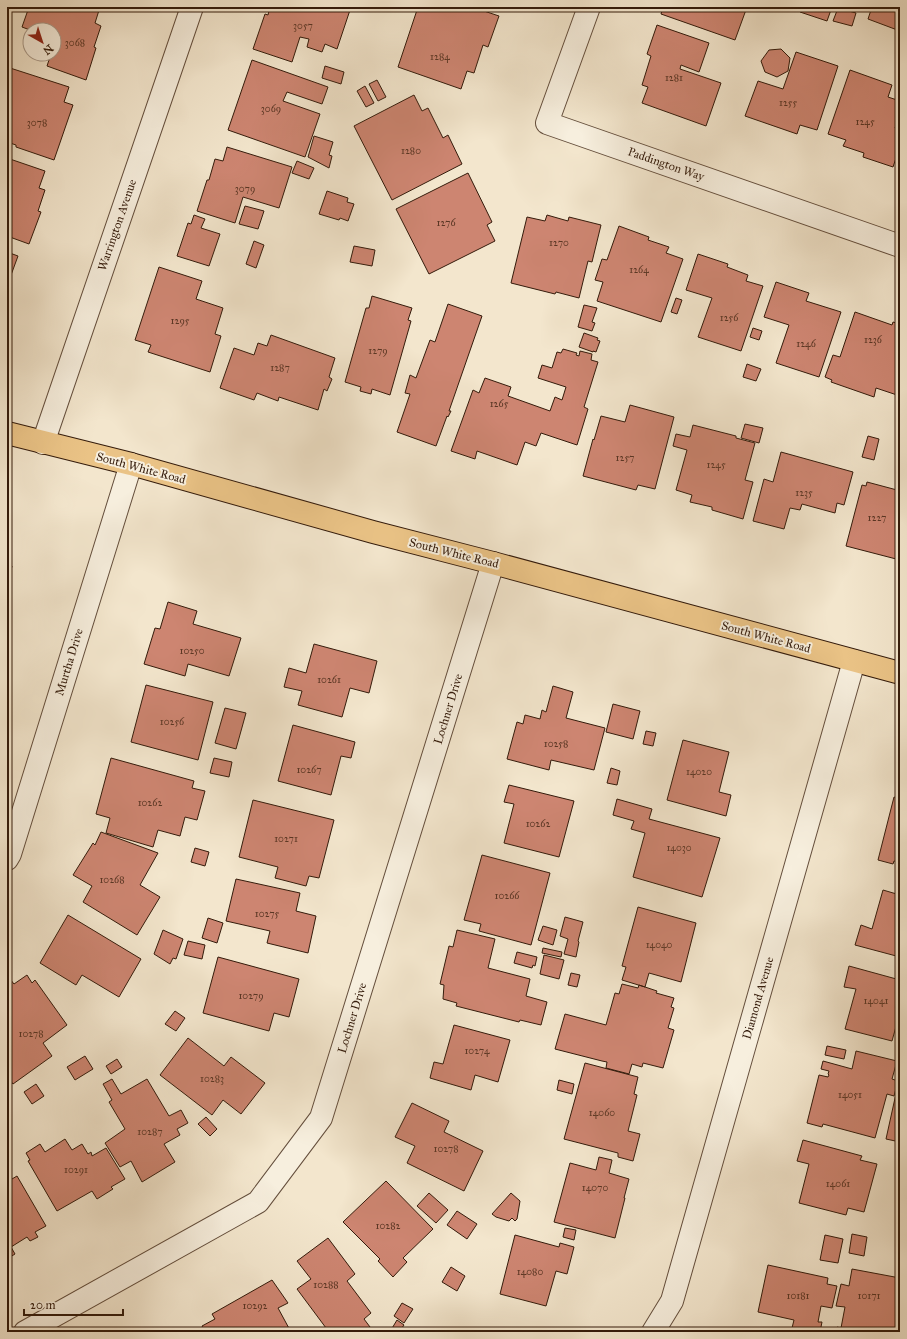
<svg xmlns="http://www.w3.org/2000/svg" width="907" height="1339" font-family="'IM FELL Great Primer',serif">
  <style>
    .building { fill: #cd8571; stroke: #341b0b }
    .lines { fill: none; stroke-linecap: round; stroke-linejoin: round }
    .minor-casing { stroke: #644e3c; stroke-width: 24 }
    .major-casing { stroke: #341b0b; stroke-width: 24 }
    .minor { stroke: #f7efde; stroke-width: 22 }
    .major { stroke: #eac386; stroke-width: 22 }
    .labels { text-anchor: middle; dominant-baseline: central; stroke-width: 4; stroke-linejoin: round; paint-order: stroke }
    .number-label { font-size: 10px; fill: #5a3624 }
    .street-label { font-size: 12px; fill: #341b0b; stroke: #f7efde }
  </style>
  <rect width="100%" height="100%" fill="#f3e6cd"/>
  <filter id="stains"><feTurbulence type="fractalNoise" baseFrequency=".005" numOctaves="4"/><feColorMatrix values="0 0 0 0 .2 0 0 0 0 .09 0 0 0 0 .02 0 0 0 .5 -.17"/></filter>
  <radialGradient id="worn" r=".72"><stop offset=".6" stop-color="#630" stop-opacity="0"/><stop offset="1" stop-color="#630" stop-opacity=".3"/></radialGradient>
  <path class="building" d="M29,7h71l-5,16 6,3 -7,21 2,1 -10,32 -39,-14 4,-12h3v-8l2,-7 -2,-1v-8h-24l-8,-3z
    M270,7h81l-14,42 -12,-5 -3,8 -15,-5 2,-8 -9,-2 -8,25 -39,-13 12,-35 3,1z
    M418,7h54l27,9 -11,31 -5,-2 -9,28 -7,-2 -6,18 -63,-22z
    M663,7h84l-12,33 -74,-26z
    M794,7h38l-5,14 -27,-9 1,-3z
    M872,7h28v24l-32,-12z
    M838,8l18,5 -4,13 -19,-5z
    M657,25l52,18 -10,29 -18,-7 -1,4 41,14 -15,43 -64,-23 6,-16 -6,-2 9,-29 -4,-2z
    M781,49l9,9 -2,13 -11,6 -12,-5 -4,-11 8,-11z
    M796,52l42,14 -21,64 -17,-5 -3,9 -52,-18 13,-35 25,8z
    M252,60l76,27 -6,17 -35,-12 -4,9 37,13 -15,43 -77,-27z
    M325,66l19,6 -3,12 -19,-6z
    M7,67l62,20 -5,15 9,3 -19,55 -38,-13v-2l-9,-3z
    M850,70l42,15 -4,12 12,4v15l-5,12 5,2v16l-7,21 -30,-10 1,-4 -21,-7 3,-6 -18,-6z
    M377,80l9,17 -8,4 -9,-17z
    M365,86l9,17 -8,4 -9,-16z
    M414,95l8,16 6,-3 15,30 5,-3 14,29 -70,36 -38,-74z
    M314,136l19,6 -4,13 3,1 -3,12 -21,-11z
    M227,147l65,20 -13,41 -36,-11 -8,26 -38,-12 10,-31h2l6,-21 8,2z
    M7,158l38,13 -6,17 6,2 -7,21 3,1 -12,32 -22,-8z
    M297,161l17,7 -5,11 -17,-6z
    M468,173l24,49 -5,3 8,16 -66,33 -33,-65z
    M327,191l21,7 -1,4 7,2 -6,17 -8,-3 -1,2 -20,-6z
    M245,206l19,5 -6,18 -19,-5z
    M194,215l11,4 -4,9 19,6 -11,32 -32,-10 11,-33 3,1z
    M547,215l21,6 1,-4 32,8 -9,37 -4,-1 -9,37 -23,-6 -1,2 -44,-11 16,-66 18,4z
    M619,226l30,11 -1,3 21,7 -3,6 17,6 -22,63 -64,-21 6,-19 -8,-2 7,-21 5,1z
    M254,241l10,4 -8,23 -10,-4z
    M354,246l21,4 -3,16 -22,-4z
    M7,252l11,4 -11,30z
    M698,254l30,10 -1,3 21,8 -2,6 17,5 -22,65 -43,-14 14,-39 -26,-8z
    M159,267l43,14 -6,18 27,9 -8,26 6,2 -11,36 -62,-20 3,-7 -16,-5z
    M776,282l33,11 -3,8 35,11 -22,65 -43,-14 13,-38 -25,-8z
    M372,296l40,12 -4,12 3,1 -21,74 -18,-6 -1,5 -11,-3 1,-4 -16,-5 21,-74h3z
    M676,298l6,2 -5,14 -6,-2z
    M448,304l34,12 -33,95h2l-3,6 -1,-1 -11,30 -39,-14 13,-38 -5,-1 5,-18 6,3 14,-38 5,2z
    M584,305l13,3 -5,14 3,1 -3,8 -14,-4z
    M855,312l37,13 1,-3 7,2v72l-24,-8 -2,9 -43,-15 1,-2 -7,-3 8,-22 7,2z
    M753,328l9,3 -3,9 -9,-3z
    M584,333l14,5 -1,2 3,1 -4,11 -3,-1v1l-14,-5z
    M271,335l64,23 -6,19 3,2 -5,12 -3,-2 -6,21 -39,-13 -1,4 -21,-8 -3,7 -34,-12 14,-40 20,7 4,-12 9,3z
    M563,349l14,4 -1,2 3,1 1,-5 12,3 -1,6 7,2 -14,45 4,2 -11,36 -36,-12 -5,13 -11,-4 -8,23 -40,-14 -2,8 -24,-8 22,-61 6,3 6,-15 26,9 -3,9 42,15 5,-14 7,3 4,-13 -28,-9 4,-13 10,3 5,-16 4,1z
    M747,364l14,5 -5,12 -13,-4z
    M630,405l44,12 -19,72 -17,-4 -2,5 -53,-14 10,-37 1,1 7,-24 24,6z
    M745,424l18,4 -4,15 -18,-5z
    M693,425l43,11v2l19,5 -10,37 8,2 -10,37 -31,-9v-3l-22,-5 2,-7 -16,-5 11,-40 -14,-4 3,-12 14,3z
    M868,436l11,3 -5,21 -12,-3z
    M781,452l72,20 -9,33 -7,-2 -2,10 -33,-9 -2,6 -10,-2 -6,21 -31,-8 11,-42 9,3z
    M900,480v80l-54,-14 16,-61 4,1 1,-4 30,8z
    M7,565l5,1 -5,21z
    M168,602l29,9 -4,13 48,14 -12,38 -41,-12 -3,12 -41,-12 11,-36 5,1z
    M314,644l63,17 -8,32 -19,-5 -8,29 -44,-12 4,-14 -18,-4 5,-19 17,5z
    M146,685l67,17 -15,58 -67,-18z
    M553,686l20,6 -7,26 39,10 -11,42 -43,-10 -2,10 -42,-11 10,-37 6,2 2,-9 15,4 2,-9 4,2z
    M613,704l27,7 -7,28 -27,-7z
    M225,708l21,5 -10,36 -21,-6z
    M293,725l62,17 -4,16 -10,-2 -10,39 -53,-14z
    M646,731l10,2 -3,13 -10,-2z
    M683,740l46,12 -10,40 12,3 -5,21 -59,-16z
    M111,758l83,23 -2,7 13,3 -8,29 -12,-3 -5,19 -22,-6 -5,17 -47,-14 4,-15 -14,-4z
    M214,758l18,4 -3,15 -19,-4z
    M611,768l9,3 -3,14 -10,-2z
    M509,785l65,16 -15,56 -55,-14 10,-39 -10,-2z
    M894,797l6,2v63l-6,-1 -1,3 -15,-4z
    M617,799l35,10 -3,10 71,19 -18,59 -69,-20 12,-44 -14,-4 3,-8 -21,-6z
    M253,800l81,20 -15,58 -10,-2 -3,10 -31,-8 3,-11 -39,-10z
    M101,832l57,21 -18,32 20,12 -23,38 -54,-33 9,-16 -19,-11 20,-32 2,2z
    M195,848l14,4 -4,14 -14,-4z
    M482,855l68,18 -19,72 -52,-14 2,-7 -17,-4z
    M236,879l64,14 -4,18 20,5 -8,37 -41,-10 3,-12 -44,-10z
    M883,890l17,5v62l-45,-12 6,-20 11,4z
    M638,907l58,16 -15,59 -32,-9 -4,14 -23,-7 4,-13 -4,-1z
    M68,915l73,44 -22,38 -37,-22 -6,10 -36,-22z
    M565,917l18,5 -5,19 1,1 -3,15 -12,-3 4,-15 -8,-3z
    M208,918l15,5 -6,20 -15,-5z
    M543,926l14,4 -4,15 -15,-5z
    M163,930l20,9 -7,20 -3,-1 -3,6 -16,-10z
    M457,930l38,9 -7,29 42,11 -4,17 21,6 -6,23 -21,-5 -1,2 -63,-16 1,-3 -14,-4 1,-14 -4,-1 9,-38 4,1z
    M188,941l17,4 -3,14 -18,-4z
    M543,948l19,4 -1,5 -19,-4z
    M517,952l20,5 -2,9 -2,-1 -1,3 -18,-5z
    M544,955l20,5 -5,19 -19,-5z
    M218,957l81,22 -10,38 -15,-4 -5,18 -66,-18z
    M849,966l51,14v32l-8,29 -47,-12 11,-40 -12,-2z
    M571,973l9,2 -3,12 -9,-2z
    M27,975l5,8 3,-3 32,45 -24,18 9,13 -39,28 -6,-8v-94l3,-3 4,5z
    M622,984l16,4 1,-3 18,6 -1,2 18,5 -3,9 3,1 -6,20 6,2 -11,38 -20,-5 -1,4 -10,-3 -3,10 -23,-6 1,-6 -5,-1 -47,-12 10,-35 41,11 9,-32 4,1z
    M175,1011l10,7 -9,13 -11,-7z
    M454,1025l56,15 -12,42 -23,-7 -4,15 -41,-12 4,-16 9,2z
    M188,1038l36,28 7,-9 34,26 -24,31 -18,-14 -11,15 -52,-40z
    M827,1046l19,4 -2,9 -19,-4z
    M856,1051l41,10 -5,18 6,2 -4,15 -7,-2 -12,44 -52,-14 -1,3 -15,-4 12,-48 9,2 1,-2 -1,-1 1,-3 -8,-2 2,-8 29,8z
    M85,1056l8,13 -18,11 -8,-13z
    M117,1059l5,8 -11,7 -5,-8z
    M585,1063l53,14 -4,17 3,1 -9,36 12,3 -7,27 -15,-4v-4l-54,-14z
    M112,1079l9,15 26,-15 22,37 12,-6 7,13 -11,6 3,6 -16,9 11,18 -33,20 -11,-21 -11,6 -15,-24 20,-14 -16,-27 3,-2 -9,-16z
    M559,1080l15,4 -2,10 -15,-4z
    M36,1084l8,12 -12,8 -8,-12z
    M897,1089l3,1v52l-14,-3z
    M412,1103l37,18 -5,11 39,19 -19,40 -57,-28 8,-17 -20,-9z
    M206,1117l11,12 -7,7 -12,-12z
    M65,1139l7,11 10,-6 6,10 3,-2 1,4 14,-8 19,31 -14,8 2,2 -16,10 -5,-8 -35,20 -29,-50 2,-1 -4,-7 14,-9 5,8z
    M803,1140l59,16 -2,4 17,4 -13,48 -16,-4 -2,7 -47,-12 10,-39 -12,-3z
    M599,1157l13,3 -3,13 20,6 -5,19h1l-10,40 -61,-16 16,-59 26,7z
    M17,1176l29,50 -11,6 3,5 -8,4 -3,-4 -16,10 4,7 -8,5v-77z
    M386,1181l47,48 -30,29 4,4 -14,15 -15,-16 2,-2 -37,-37z
    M429,1193l19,17 -12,13 -19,-17z
    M511,1193l9,8 -3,18 -2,2 -3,-3 -3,3 -13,-4 -4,-3z
    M457,1211l20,13 -10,15 -20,-14z
    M565,1228l11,2 -2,10 -11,-3z
    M852,1234l15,3 -3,19 -15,-3z
    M515,1235l44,12 1,-4 14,4 -7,27 -11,-3 -10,35 -46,-12z
    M825,1235l18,4 -5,24 -18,-3z
    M328,1238l27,36 -8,7 24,32 -7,6 9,12 -1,1h-43l-32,-43 14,-10 -14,-18z
    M768,1265l60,13 -1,6 10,2 -5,22 -11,-2 -3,16h4l-2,10h-29l3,-12 -36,-8z
    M451,1267l14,9 -8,15 -15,-9z
    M852,1269l48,9v54h-64l1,-5 4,1 4,-21 -9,-1 5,-22 8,2z
    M272,1280l16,23 -10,5 13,24h-86l-3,-6 13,-7 -3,-5z
    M402,1303l11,6 -9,14 -10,-7z
    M397,1320l7,5 -5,7h-5l-3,-2z"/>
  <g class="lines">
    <g class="minor-casing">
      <path id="minor" d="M589,7l-42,116 353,123
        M43,443l149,-436
        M7,859l3,-5 121,-390
        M25,1332l233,-130 63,-84 172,-555
        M653,1332l19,-31 182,-640"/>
    </g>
    <g class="major-casing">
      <path id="major" d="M7,433l124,31 242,68 120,31 407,110"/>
    </g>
    <use href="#minor" class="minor"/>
    <use href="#major" class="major"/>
  </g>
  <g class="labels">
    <g class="number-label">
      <text x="303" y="26">3057</text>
      <text x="75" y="43">3068</text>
      <text x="440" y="57">1284</text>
      <text x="674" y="78">1281</text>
      <text x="788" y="103">1255</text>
      <text x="271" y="109">3069</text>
      <text x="865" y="122">1245</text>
      <text x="37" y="123">3078</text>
      <text x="411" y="151">1280</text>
      <text x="245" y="189">3079</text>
      <text x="446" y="223">1276</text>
      <text x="559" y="243">1270</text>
      <text x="639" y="270">1264</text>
      <text x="729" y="318">1256</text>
      <text x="180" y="321">1295</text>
      <text x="873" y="340">1236</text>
      <text x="806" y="344">1246</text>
      <text x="378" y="351">1279</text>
      <text x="280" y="368">1287</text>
      <text x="499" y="404">1265</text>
      <text x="625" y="458">1257</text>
      <text x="716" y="465">1245</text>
      <text x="804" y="493">1235</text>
      <text x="877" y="518">1227</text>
      <text x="192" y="651">10250</text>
      <text x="329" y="680">10261</text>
      <text x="172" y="722">10256</text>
      <text x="556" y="744">10258</text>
      <text x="309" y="770">10267</text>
      <text x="699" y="772">14020</text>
      <text x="150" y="803">10262</text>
      <text x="538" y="824">10262</text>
      <text x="286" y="839">10271</text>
      <text x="679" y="848">14030</text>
      <text x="112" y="880">10268</text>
      <text x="507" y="896">10266</text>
      <text x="267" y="914">10275</text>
      <text x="659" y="945">14040</text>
      <text x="251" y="996">10279</text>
      <text x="876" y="1001">14041</text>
      <text x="31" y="1034">10278</text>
      <text x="477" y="1051">10274</text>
      <text x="212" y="1079">10283</text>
      <text x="850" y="1095">14051</text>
      <text x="602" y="1113">14060</text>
      <text x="150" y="1132">10287</text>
      <text x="446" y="1149">10278</text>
      <text x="76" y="1170">10291</text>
      <text x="838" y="1184">14061</text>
      <text x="595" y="1188">14070</text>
      <text x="388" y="1226">10282</text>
      <text x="530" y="1272">14080</text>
      <text x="326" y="1285">10288</text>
      <text x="798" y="1296">10181</text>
      <text x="869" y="1296">10171</text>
      <text x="255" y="1306">10292</text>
    </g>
    <g class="street-label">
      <text transform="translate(666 164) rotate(19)">Paddington Way</text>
      <text transform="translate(117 225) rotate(-71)">Warrington Avenue</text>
      <text transform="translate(141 468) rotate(15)">South White Road</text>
      <text transform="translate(454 553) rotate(14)">South White Road</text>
      <text transform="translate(766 637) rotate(15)">South White Road</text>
      <text transform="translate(69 662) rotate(-73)">Murtha Drive</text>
      <text transform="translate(448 709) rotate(-73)">Lochner Drive</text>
      <text transform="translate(758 998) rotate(-74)">Diamond Avenue</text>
      <text transform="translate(352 1018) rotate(-73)">Lochner Drive</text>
    </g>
  </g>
  <rect width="907" height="1339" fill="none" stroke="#f3e6cd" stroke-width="24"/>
  <rect x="8" y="8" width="891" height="1323" fill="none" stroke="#341b0b" stroke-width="2"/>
  <rect x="12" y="12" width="883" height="1315" fill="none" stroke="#341b0b"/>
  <g transform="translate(42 42) rotate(141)"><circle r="19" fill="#f7efde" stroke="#a99a8a"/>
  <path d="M0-3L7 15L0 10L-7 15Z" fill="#8f2418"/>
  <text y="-6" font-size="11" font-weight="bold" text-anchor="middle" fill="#341b0b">N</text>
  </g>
  <path d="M24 1309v6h99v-6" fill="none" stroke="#341b0b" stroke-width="2"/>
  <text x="30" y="1309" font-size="12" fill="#341b0b" stroke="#f7efde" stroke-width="3" paint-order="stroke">20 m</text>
  <rect width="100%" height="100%" filter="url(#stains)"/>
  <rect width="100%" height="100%" fill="url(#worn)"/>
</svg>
